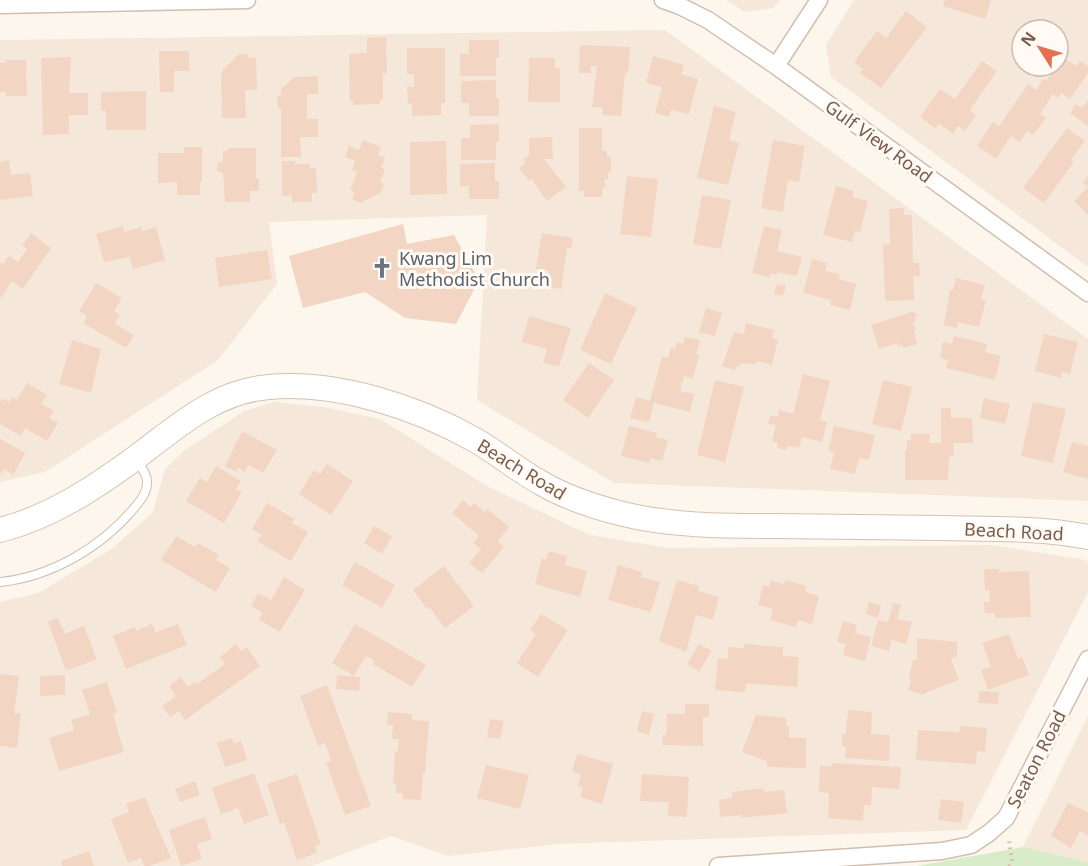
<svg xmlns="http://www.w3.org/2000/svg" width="1088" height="866" font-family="'Noto Sans',sans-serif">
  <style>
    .residential { fill: #f5e8da; fill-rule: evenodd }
    .green { fill: #d8ecc9 }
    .building { fill: #f3d5c3 }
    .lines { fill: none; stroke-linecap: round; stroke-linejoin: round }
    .service-casing { stroke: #d1beb0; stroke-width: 10 }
    .minor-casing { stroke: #d1beb0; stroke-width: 19 }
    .secondary-casing { stroke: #d6c0b0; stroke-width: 26 }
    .path { stroke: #d9b8a5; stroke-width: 4; stroke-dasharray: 1.5 4.5; stroke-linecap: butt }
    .service { stroke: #fff; stroke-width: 8 }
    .minor { stroke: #fff; stroke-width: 16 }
    .secondary { stroke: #fff; stroke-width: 24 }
    .labels { text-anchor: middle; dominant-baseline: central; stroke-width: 6; stroke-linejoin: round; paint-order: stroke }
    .street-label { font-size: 18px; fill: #7a5c4d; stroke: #fffaf3 }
    .worship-label { font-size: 18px; fill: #5b616d; stroke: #fffaf3; text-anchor: start }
  </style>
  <rect width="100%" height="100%" fill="#fdf6ec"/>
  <path class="residential" d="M726,0h54l-7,8 -28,4z
    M854,0h234v267l-257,-190 -5,-32zM1022,30h36v36h-36z
    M665,30l423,309v162l-474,-18 -137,-83 10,-185 -218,7 8,62 -59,76 -173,112 -45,10v-442z
    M274,402l50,5 56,12 107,67 103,49 79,13 322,-3 95,15 2,3v29l-122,238 -409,14 -109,12 -57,-20 -79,30h-312v-264l38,-9 74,-44 41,-37 12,-43 20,-19 59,-39z
    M1088,716v146l-65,-15z"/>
  <path class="green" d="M1023,847l65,15v4h-171z"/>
  <path class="building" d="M945,0h46l-6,19 -42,-13z
    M906,11l21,16 -46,61 -21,-15 3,-4 -9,-7 23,-31 9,7z
    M386,37l1,36h-4v27h-3v4l-27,1v-4h-3l-1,-47 18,-1v-15z
    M469,40h30v18h-3v18h-36v-22h9z
    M580,45l50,2 -2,26h-3l-4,43 -19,-1 1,-7 -11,-1 5,-41h-6v7h-12z
    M407,48h38v55h-4v12l-29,1v-12l-4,-1 -1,-16h7v-13h-7z
    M159,51h30v20h-15v21h-14z
    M239,54h9v4h8l1,32h-12l1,28h-24l-1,-42 1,-5z
    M653,56l31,9 -3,9 17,5 -9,35 -18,-4 -2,7 -14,-4 7,-26 -16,-4z
    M71,57l-2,36h19v22h-19v19l-26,1 -2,-77z
    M1062,57l14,9 4,-5 8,5v7l-18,26 -9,-6 -3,5 -5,-4 -13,20 6,4 -13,17 -6,-4 -7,11 -9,-6 -15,23 -19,-13 16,-24 6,4 29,-42 8,6 7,-11 3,2 10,-15h2z
    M529,58h26v10h5v34h-32z
    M6,60h20l1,36h-21v-5l-6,1v-29h6z
    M982,61l15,10 -27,39 6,5 -11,16 -7,-5 -5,8 -14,-10 -4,4 -15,-11 20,-28 15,10z
    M318,76v18h-11v25h11v18h-18l1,20h-20v-49h-3l-1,-12 4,-1v-8l4,-1 9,-9z
    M496,80v18h3v18h-30v-13h-8v-22z
    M146,91v39h-40v-19h-5v-19z
    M1088,100v26l-18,-13 6,-9 6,4z
    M714,106l22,6 -7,28 10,3 -11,42 -31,-7z
    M499,124v18h-3v18h-35v-22h9v-13z
    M579,128h23v23h5v6l4,-1v16h-3v7h-3v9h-3v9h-18v-6h-5z
    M1067,128l18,13 -14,19 3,2 -30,41 -21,-15z
    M552,137l1,22h-9l22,28 -19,14 -16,-22 -2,2 -10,-13 7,-6 -3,-3 6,-4v-17z
    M363,140l18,7 -3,8 7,3 -4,10 4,1 -5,13 4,2 -3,8 -20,11 -9,-4 3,-7 -5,-2 7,-18 -5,-2 3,-9 -10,-4 4,-11 10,4z
    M773,140l32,6 -6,36 -11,-2 -5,32 -22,-4z
    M446,141l1,53 -37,1v-53z
    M184,147h18v35h-2v13h-23v-13l-19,1v-30h26z
    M228,148h28v31l3,-1v13h-9v11h-25l-2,-29 -6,-2v-8l6,-2v-10h5z
    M9,160l2,15 19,-2 3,23 -33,4v-38z
    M282,161h13v3h15v4h6l1,25h-5v9h-20v-7l-10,1z
    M495,163v18h4v18h-30v-13h-9v-22z
    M627,176l31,3 -7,58 -31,-3z
    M1088,176v39l-14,-14 14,-14 -5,-5z
    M836,186l18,5 -2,6 16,4 -8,31 -5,-1 -3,11 -29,-7z
    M702,195l29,5 -10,49 -28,-5z
    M904,208v7h8l1,48h6l1,13h-7l1,24 -29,1 -2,-56 7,-1 -1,-35z
    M403,224l4,20 47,-9 25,45 -23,44 -51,-6 -40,-26 -62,16 -14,-52z
    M123,226l1,6 17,-5 1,4 14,-4 9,33 -32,9 -4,-12 -25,5 -8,-28z
    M764,226l18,4 -5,21 25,6 -5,19 -20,-4v3l-6,-2 -1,4 -18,-4z
    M31,233l20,15 -28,41 -11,-8 -12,18v-37l3,2 6,-8 9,6 9,-13 -5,-3z
    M542,233l31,5 -2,11 -4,-1 -6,41 -15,-2 3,-16 -13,-2z
    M267,250l5,29 -53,8 -4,-29z
    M812,259l15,4 -2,8 15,3 -2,5 18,5 -6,26 -20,-5 1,-5 -28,-7z
    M956,278l29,7 -4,14 5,1 -7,27 -21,-5 -1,6 -13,-3 6,-35h3z
    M96,283l26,15 -8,13 6,4 -5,9 19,11 -8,13 -43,-25 4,-7 -8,-5z
    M777,284l9,2 -3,10 -9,-2z
    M605,293l32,15 -26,56 -31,-14z
    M706,308l16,5 -7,23 -16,-4z
    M909,311l8,3 -4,11 3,1 -2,6 3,12 -14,4 -1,-3 -4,1 -1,-3 -18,6 -8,-24 37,-12z
    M529,316l42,12 -12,39 -16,-5 4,-13 -25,-7z
    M746,323l28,7 -2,8 6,2 -6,25 -15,-4 -1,3 -15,-1 -1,4 -3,-1 -2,4 -13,-4 12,-34 10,2z
    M1044,334l34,8 -8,32 -8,-2 -1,6 -26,-7z
    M954,336l33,8 -2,8 16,4 -6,24 -49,-12 2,-8 -8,-2 3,-16 9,2z
    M685,337l15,3 -4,14 3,1 -6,24 -9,-3 -4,15 14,3 -4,18 -36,-9 -5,19 -19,-4 6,-21 14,4 12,-44 6,1 3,-10 4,1 2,-7 6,2z
    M72,340l29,9 -10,44 -32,-9z
    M589,363l25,17 -26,38 -25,-18z
    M803,374l27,7 -10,39 7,2 -5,20 -20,-5 -3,11 -11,-2 -1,4 -10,-2 1,-5 -6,-2 4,-16 -8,-1 2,-9 8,2 1,-7 14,4z
    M715,380l29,7 -19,75 -28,-7z
    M883,380l29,7 -11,44 -29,-7z
    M27,383l20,12 -6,9 13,7 -5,7 9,5 -11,18 -22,-13 -4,8 -21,-12v-22l2,-4 7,4 3,-5 5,3z
    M984,398l26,6 -5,20 -25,-6z
    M1033,402l33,7 -13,54 -32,-7z
    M941,408h10v10h21l1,25h-20l1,13 -5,1 -1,23h-43v-30h2v-10h4v-6h19l-1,9h12z
    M629,426l28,7 -1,4 12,3 -6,21 -12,-3 -1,5 -28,-7z
    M834,426l41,9 -6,25 -10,-2 -4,16 -25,-5 4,-17 -6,-1z
    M242,431l35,19 -14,23 -15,-8 -3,7 -7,-4 -2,4 -11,-6z
    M0,439l25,14 -12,22 -9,-6 -4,6z
    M1072,442l16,4v33l-25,-7z
    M327,464l26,17 -22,34 -32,-21 15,-24 6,4z
    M216,466l25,15 -5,8 6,3 -18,31 -38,-22 14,-23 7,4z
    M463,500l8,7 3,-4 11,9 2,-3 22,18 -11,14 6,6 -22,26 -13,-10 12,-14 -8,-6 6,-7 -27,-23z
    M267,503l28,16 -3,4 16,9 -17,29 -34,-20 5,-6 -10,-6z
    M374,526l18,10 -10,18 -18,-11z
    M176,536l19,11 3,-4 21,12 -3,5 14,8 -14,24 -55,-32z
    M549,551l18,5 -2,9 22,6 -7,26 -45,-13 7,-26 4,2z
    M355,562l40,23 -13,23 -40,-23z
    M618,565l24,7 -1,5 19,5 -9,30 -43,-12z
    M444,566l30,40 -29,22 -16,-21 -2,2 -14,-19z
    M984,569h15v3l30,-1 2,46 -36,1v-5h-10l-1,-11h6l-1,-12 -4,1z
    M284,577l21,13 -25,42 -21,-12 4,-7 -12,-7 7,-13 13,7z
    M677,580l22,6 -1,5 21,6 -6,23 -17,-5 -10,37 -27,-11z
    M785,580l22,6 -2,6 14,4 -7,28 -14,-4 -2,7 -26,-7 3,-11 -15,-4 5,-20 6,2 2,-6 13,3z
    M869,602l12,3 -3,13 -12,-4z
    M893,603l8,1 -4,15 15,3 -6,22 -15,-4 -2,11 -18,-5 7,-26 10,2z
    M541,614l27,16 -30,47 -21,-14 19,-29 -6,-4z
    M58,618l7,16 19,-8 13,33 -31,12 -18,-49z
    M843,621l14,4 -2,8 16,4 -6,24 -22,-6 3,-11 -9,-2z
    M152,624l4,8 22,-8 9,21 -61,24 -13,-33 22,-9 1,4z
    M355,624l71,41 -14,22 -39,-23 2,-3 -9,-5 -12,20 -22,-13z
    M1009,634l9,25 4,-2 7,18 -41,15 -7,-20 10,-3 -9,-24z
    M917,638l40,4v14l-6,3 8,21 -32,12 -3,3 -16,-5 3,-10 -2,-2 4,-18h4z
    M236,644l5,7 6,-4 13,19 -75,54 -6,-9 -9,6 -8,-11 14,-10 -7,-10 12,-9 7,10 7,-5 2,2 28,-20 -5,-7z
    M699,644l13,7 -13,21 -12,-8z
    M744,644l39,3v9l16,1 -2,30 -51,-4 -1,9 -30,-2 3,-32 10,1v-12l16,1z
    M0,674l19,2 -5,37h7l-4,35 -17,-2z
    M65,675v20l-25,1v-20z
    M337,675l23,2 -1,14 -23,-2z
    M107,682l10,31 -4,1 11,38 -65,19 -10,-33 25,-8 -3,-10 19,-6 -8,-24z
    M327,685l44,121 -26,9 -19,-52 5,-2 -6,-18 -7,3 -18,-50z
    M979,691l20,1 -1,12 -20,-1z
    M685,704h24v13h-6v29l-41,-1 1,-10h3l1,-21h18z
    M848,710l24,2 -1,22 19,1 -1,26 -44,-3 1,-11 -4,-1v-12h4z
    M642,711l12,3 -5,21 -12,-4z
    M388,712l24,2v6l17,1 -4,52h-2l-2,27 -18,-1v-6h-7v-10h-3l2,-32h3l1,-12h-7l1,-14h-6z
    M756,715l30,3v8h3v12h17v30l-39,-1v-6l-25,-9z
    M490,719l14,2 -4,18 -13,-2z
    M960,726l27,2 -2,24 -8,-1 -1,13 -60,-4 2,-30 41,2z
    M232,738l2,6 7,-3 6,19 -22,7 -8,-24z
    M577,754l36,10 -11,40 -22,-7 3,-10 -5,-1 3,-12 -9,-2z
    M832,763l69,4 -2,22 -27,-2 -1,18h-7l-1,16 -35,-3 1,-25 -10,-1 1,-26h12z
    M486,765l43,10 -9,34 -43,-11z
    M254,773l15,42 -25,9 -6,-16 -17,6 -9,-26z
    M297,774l24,70 -6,2 2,7 -20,7 -13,-38 -4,2 -13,-40z
    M642,774l47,3 -2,40 -19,-1 1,-14 -29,-1z
    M195,781l5,14 -20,7 -5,-13z
    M763,788l1,4 20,-2 3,23 -46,5v-3l-21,2 -1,-17 13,-2v-6z
    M145,797l26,61 -21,8h-6l-3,-8 -13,5 -17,-44 18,-7 -3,-8z
    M941,799l23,3 -3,21 -23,-3z
    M1068,803l20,9v24l-8,-5 -9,17 -20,-12z
    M205,817l7,22 -15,5 5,15 -21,7 -12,-36z
    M89,851l5,15h-32l-1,-5z"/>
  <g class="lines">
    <g class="service-casing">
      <path id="service" d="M0,582c51,-5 102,-35 135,-75 5,-6 12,-14 12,-24 1,-9 -7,-17 -12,-24"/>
    </g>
    <g class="minor-casing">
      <path id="minor" d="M663,0l17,6 28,14 68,46 312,227
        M0,5l247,-5
        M776,66l43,-66
        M718,866l224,-15 29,-6 18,-12 17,-15 82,-159"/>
    </g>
    <g class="secondary-casing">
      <path id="secondary" d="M0,530c51,-13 96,-43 138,-74 40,-30 78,-65 131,-69 68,-6 148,20 206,53 23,13 44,31 68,44 24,14 49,22 76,29 50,13 103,13 156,13 56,1 112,1 168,2 49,1 97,0 145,9"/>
    </g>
    <path class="path" d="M1009,866l3,-5 -3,-20"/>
    <use href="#service" class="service"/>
    <use href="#minor" class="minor"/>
    <use href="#secondary" class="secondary"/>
  </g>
  <defs>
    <g id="church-bare" transform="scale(1.62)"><path d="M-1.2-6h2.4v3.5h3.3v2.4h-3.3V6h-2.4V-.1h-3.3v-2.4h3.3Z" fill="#6b7280" stroke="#fffaf3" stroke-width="2.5" paint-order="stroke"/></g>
  </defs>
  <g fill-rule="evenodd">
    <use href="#church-bare" x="382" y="268"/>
  </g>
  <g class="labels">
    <g class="street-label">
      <text transform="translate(879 141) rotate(36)">Gulf View Road</text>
      <text transform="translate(522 469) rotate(31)">Beach Road</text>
      <text transform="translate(1014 531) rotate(3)">Beach Road</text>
      <text transform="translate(1036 759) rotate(-63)">Seaton Road</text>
    </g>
    <g class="worship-label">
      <text x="399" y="258">Kwang Lim<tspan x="399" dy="21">Methodist Church</tspan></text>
    </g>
  </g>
  <g transform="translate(1040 48) rotate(307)"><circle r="28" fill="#fffaf3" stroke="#cabbb1" stroke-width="1.5"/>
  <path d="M0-4.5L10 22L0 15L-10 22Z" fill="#e76f51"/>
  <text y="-9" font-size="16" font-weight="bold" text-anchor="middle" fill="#7a5c4d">N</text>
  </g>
</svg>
